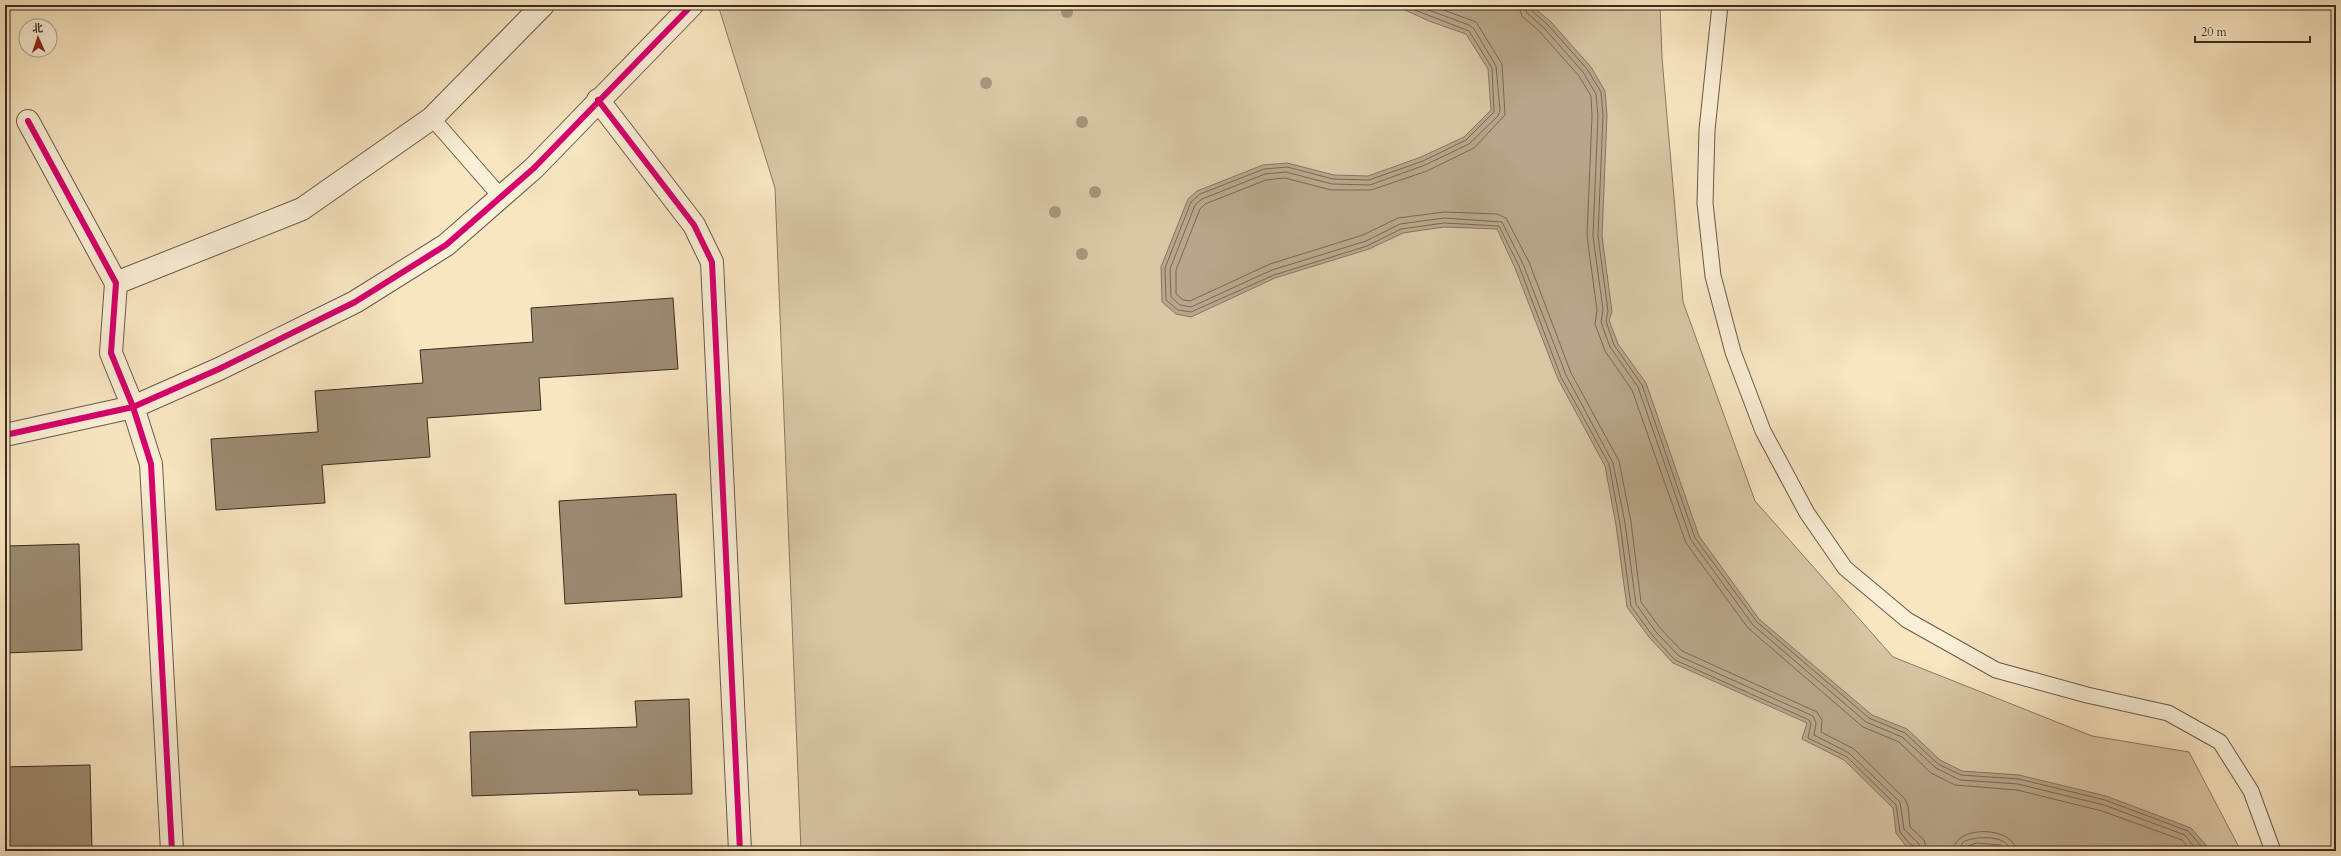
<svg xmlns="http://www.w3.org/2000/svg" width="2341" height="856" font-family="Cardo,'Noto Serif SC',serif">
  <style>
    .green { fill: #d8c6a5; stroke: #8a7862 }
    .water { fill: #b8a68a; stroke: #86755f }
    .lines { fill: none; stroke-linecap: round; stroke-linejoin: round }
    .shore { stroke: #7a6854; stroke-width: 1 }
    .building { fill: #9d8c73; stroke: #3b2b1f }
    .lane-casing { stroke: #6a5a48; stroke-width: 17 }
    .street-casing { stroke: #6a5a48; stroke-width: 24 }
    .lane { stroke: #faefd7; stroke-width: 15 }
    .street { stroke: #faefd7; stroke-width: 22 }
    .cycleway-casing { stroke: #faefd7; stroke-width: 8 }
    .cycleway { stroke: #d6006c; stroke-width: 6 }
    .tree { fill: #a6957a }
  </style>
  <rect width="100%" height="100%" fill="#f8e6c1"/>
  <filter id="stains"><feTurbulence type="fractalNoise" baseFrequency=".005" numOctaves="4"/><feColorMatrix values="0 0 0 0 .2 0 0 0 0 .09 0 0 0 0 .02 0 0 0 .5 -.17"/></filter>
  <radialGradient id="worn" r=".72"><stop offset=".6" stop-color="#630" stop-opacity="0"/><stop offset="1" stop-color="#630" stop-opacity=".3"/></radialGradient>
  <path class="green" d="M718,5h942l2,53 21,244 72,199 138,156 199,79 97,16 52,99h-1440l-26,-663z"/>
  <path class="water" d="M1394,5h137l20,17 40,45 14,24 2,24 -5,121 10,76 -3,8 9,24 28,39 53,153 60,83 113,96 35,14 33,31 22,11 57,4 87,21 85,32 15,17v6h-187l-42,-4 -17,4h-45l-9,-5 -10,-13 -3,-25 -49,-48 -42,-21 5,-16 -134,-60 -24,-26 -22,-30 -11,-82 -11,-59 -47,-87 -43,-111 -18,-39 -53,-2 -41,6 -34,16 -94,29 -84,39 -15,-3 -14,-12 -1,-35 27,-68 9,-8 66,-26 24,-2 47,12 34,1 53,-19 43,-20 27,-27 -3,-41 -22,-35 -37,-13z"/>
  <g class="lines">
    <path class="shore" d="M1402,5l67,26 23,37 2,44 -28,28 -43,21 -54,19 -36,-1 -46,-12 -23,2 -64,25 -9,8 -26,66 1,32 12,10 13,2 83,-37 93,-29 34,-17 43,-6 55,3 20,40 42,111 48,87 11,60 11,82 21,29 23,25 134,60 2,4 -3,14 39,19 49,48 4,27 9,11 6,4 1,4
      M1415,5l54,20 5,4 22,37 4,44 -2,6 -29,28 -44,21 -55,20 -38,-1 -46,-12 -21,2 -63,25 -7,6 -25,64 1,28 9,8 11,2 81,-37 94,-29 34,-17 44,-6 58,4 21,42 43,111 47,88 12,60 11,81 20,28 23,24 134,60 3,7 -2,12 35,18 51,49 4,27 15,15 2,7
      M1430,5l46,17 26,42 3,51 -31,33 -47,23 -56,19h-40l-46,-12 -19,2 -61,24 -5,5 -24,61v24l7,6 7,1 80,-37 93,-29 35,-17 46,-6 53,2 9,4 23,44 42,111 48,88 12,61 10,80 19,26 22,23 135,61 5,8 -1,12 33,17 51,50 3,7 2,21 14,13 3,11
      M1518,5l4,11 18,16 39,44 12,20 1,20 -5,120 10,74 -2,14 10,27 27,39 54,153 62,85 115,99 36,15 32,31 24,12 62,5 85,21 80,29 9,11
      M1524,5l3,8 17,15 39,44 13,22 2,22 -5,120 10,74 -2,12 9,25 28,40 53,153 62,85 113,97 36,15 34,31 24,12 58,4 86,21 81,30 12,16
      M1529,5l1,4 18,16 39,44 14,23 2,23 -5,121 10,75 -2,10 8,24 28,40 53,153 62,84 112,96 36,15 33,31 23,11 58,4 86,21 83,31 14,16v4
      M1953,851c1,-27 62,-25 63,0
      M1959,851l4,-9c11,-6 46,-8 47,9
      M1964,851l3,-5 10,-3 24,2 4,6"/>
  </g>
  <path class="building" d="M673,298l5,71 -139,9 2,32 -114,8 3,39 -108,8 3,38 -109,7 -5,-71 107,-7 -3,-41 108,-8 -3,-33 113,-8 -2,-34z
    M676,494l6,103 -117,7 -6,-103z
    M79,544l3,106 -77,3v-107z
    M689,699l3,95 -53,1 -1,-5 -166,6 -2,-64 167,-5 -2,-26z
    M90,765l2,86h-87v-84z"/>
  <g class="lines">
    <g class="lane-casing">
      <path id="lane" d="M1720,5l-13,125 -2,73 8,73 20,76 30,79 44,82 38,55 62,52 89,50 91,25 81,18 52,29 31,49 22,60
        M432,118l69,79"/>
    </g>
    <g class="street-casing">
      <path id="street" d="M598,100l96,125 18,37 28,589
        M28,121l88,162 -5,70 22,54 18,57 21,387
        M116,283l186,-74 130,-91 111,-113
        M5,435l128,-28 86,-38 136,-67 91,-57 88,-77 158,-163"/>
    </g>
    <use href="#lane" class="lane"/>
    <use href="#street" class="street"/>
    <g class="cycleway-casing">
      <path id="cycleway" d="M598,100l96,125 18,37 28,589
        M28,121l88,162 -5,70 22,54 18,57 21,387
        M5,435l128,-28 86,-38 136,-67 91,-57 88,-77 158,-163"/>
    </g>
    <use href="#cycleway" class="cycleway"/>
  </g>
  <g class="tree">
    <circle cx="1067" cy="12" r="6"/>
    <circle cx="986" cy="83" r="6"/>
    <circle cx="1082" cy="122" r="6"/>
    <circle cx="1095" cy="192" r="6"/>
    <circle cx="1055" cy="212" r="6"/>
    <circle cx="1082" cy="254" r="6"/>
  </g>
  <rect width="2341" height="856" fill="none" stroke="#f8e6c1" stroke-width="20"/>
  <rect x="6" y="6" width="2329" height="844" fill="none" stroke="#3b2b1f" stroke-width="2"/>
  <rect x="10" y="10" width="2321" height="836" fill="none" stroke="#3b2b1f"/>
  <g transform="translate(38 38) rotate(357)"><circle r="19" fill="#faefd7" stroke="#aea18d"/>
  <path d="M0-3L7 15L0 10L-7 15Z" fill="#8f2418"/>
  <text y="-6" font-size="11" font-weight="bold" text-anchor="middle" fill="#3b2b1f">北</text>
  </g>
  <path d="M2195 36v6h115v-6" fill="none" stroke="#3b2b1f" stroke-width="2"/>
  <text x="2201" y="36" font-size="12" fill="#3b2b1f" stroke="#faefd7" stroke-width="3" paint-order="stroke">20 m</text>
  <rect width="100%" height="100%" filter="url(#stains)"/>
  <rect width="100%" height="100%" fill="url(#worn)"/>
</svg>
